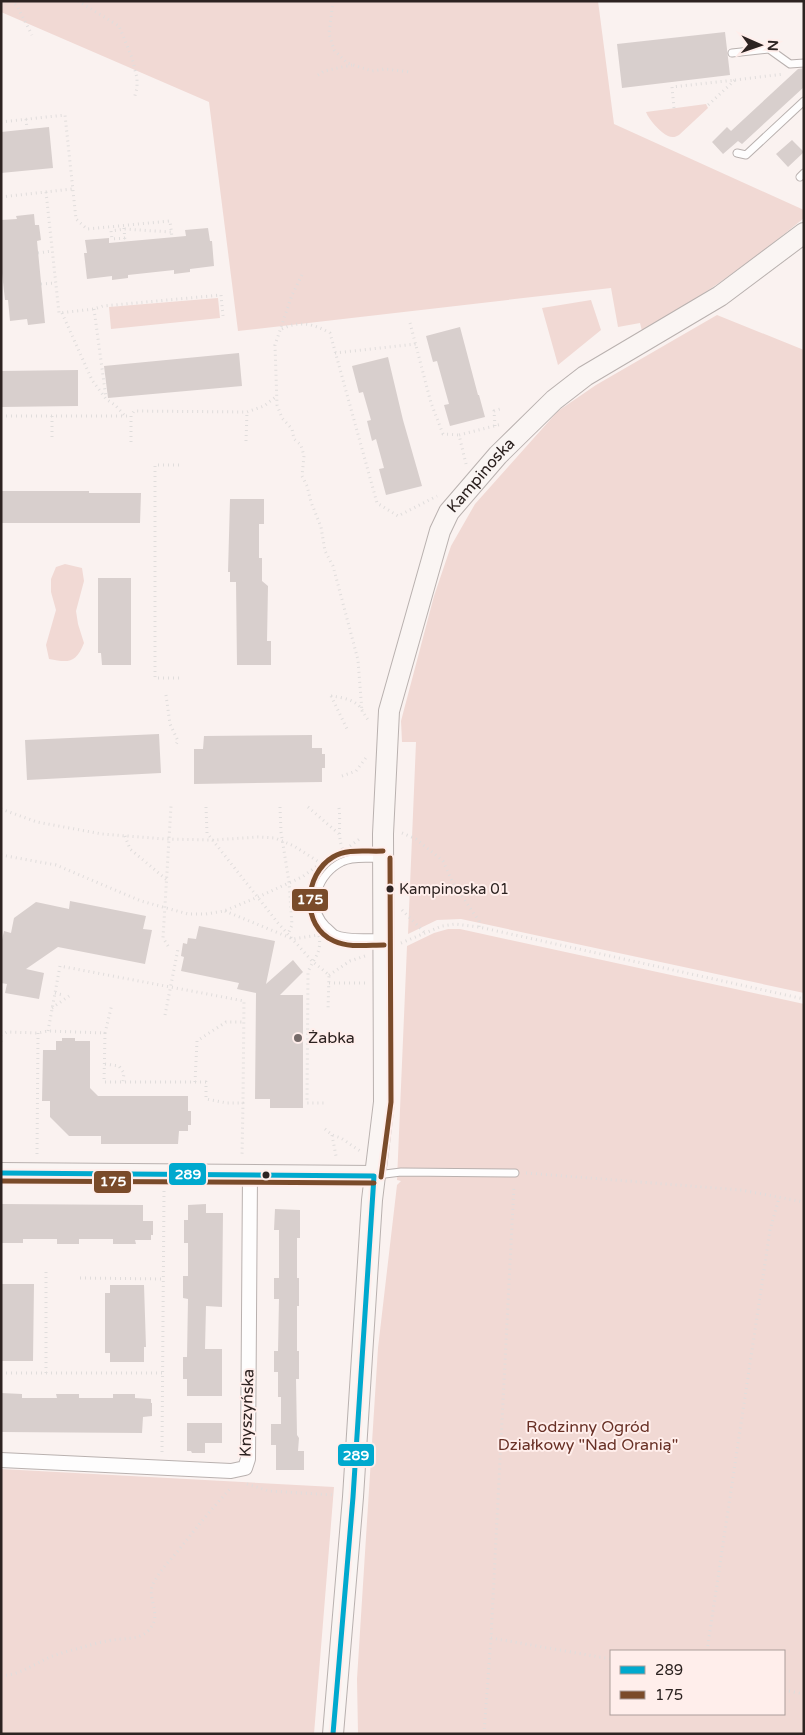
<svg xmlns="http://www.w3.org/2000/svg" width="805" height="1735" font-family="'Varela Round',sans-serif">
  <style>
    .green { fill: #f1d9d4; fill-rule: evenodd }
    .building { fill: #d8cfcd }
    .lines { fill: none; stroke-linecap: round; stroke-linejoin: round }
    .lane-casing { stroke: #b9b1af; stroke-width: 9 }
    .street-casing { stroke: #b9b1af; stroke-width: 16 }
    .secondary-casing { stroke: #b9b1af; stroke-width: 22 }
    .path { stroke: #e0dddc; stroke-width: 3; stroke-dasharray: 1 4; stroke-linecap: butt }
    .lane { stroke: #fefdfd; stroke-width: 7 }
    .street { stroke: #fefdfd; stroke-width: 14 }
    .secondary { stroke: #faf5f3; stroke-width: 20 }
    .bus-1-casing { stroke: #ffeeeb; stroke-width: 9 }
    .bus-2-casing { stroke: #ffeeeb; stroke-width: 9 }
    .bus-1 { stroke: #00a9ce; stroke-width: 5 }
    .bus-2 { stroke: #7a4b2a; stroke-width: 5 }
    .bus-dot { fill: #2d2321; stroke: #ffeeeb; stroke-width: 2 }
    .poi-dot { fill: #756b69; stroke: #ffeeeb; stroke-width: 2 }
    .labels { text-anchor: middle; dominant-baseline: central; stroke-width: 4; stroke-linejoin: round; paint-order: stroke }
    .bus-label { font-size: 15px; fill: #2d2321; stroke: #ffeeeb; text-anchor: start }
    .street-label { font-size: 16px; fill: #2d2321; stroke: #ffeeeb }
    .poi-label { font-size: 16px; fill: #2d2321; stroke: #ffeeeb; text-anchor: start }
    .park-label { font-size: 16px; fill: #683025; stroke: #ffeeeb }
    .line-badge { stroke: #ffeeeb; stroke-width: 2 }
    .badge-label { font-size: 14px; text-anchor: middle; font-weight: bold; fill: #fff }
  </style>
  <rect width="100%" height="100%" fill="#faf2f0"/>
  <path class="green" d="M1,1h597l16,123 190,86v8c-51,42 -104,81 -162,113l-2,-8 -22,4 -7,-39 -373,43 -29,-229 -208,-90z
    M706,104l2,4 -29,27c-3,2 -7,3 -11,1 -8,-4 -19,-16 -22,-24z
    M218,298l2,20 -109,11 -2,-22z
    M591,300l10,30 -43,35 -16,-57z
    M717,315l87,35v643l-343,-74 -24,1 -29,14 8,-192h-14l-1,-21 33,-125 17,-50 24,-42 83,-93 38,-26z
    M65,564l17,4 2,13 -8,30 2,13 6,19c-8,20 -15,20 -35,16l-3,-14 10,-35 -5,-18v-13l5,-12z
    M448,929h12l344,75v730h-446l-1,-55 21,-331 19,-163 4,-4 -4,-1 10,-234 27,-13zM611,1651h173v63h-173z
    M1,1469l333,18 -20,247h-313z"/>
  <path class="building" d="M725,32l5,43 -108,13 -5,-44z
    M804,68v19l-62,57 -4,-3 -15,13 -11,-12 15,-15 4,4 67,-62z
    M49,127l4,41 -52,5v-41z
    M792,140l12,12 -16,15 -12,-13z
    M34,214l1,11h4l2,15 -4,1 8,82 -17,2 -1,-6 -17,2 -2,-21h-3l-4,-36v-44l16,-1 -1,-3z
    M208,228l2,13h2l2,25 -24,3v3l-16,2v-4l-46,5v3l-16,2v-4l-25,3 -3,-26h3l-2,-13 24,-2v5l77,-7 -1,-6z
    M460,327l18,68h1l6,22 -35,9 -6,-21 5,-1 -12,-43 -4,1 -7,-26z
    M239,353l3,33 -134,12 -4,-32z
    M388,357l15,63 19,66 -36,9 -7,-26 5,-1 -8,-29 -4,2 -5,-20 4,-1 -8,-28 -4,1 -7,-27z
    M78,370v36l-77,1v-36z
    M1,491h88v2h52l-1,30h-139z
    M230,499h34v25h-5v34h3v23l6,5 -1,55h4v24h-34l-1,-83h-6v-10h-2z
    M98,578h33v87h-29l-1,-12h-3z
    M159,734l2,39 -134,7 -2,-40z
    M312,735v13h10v6h3v14h-3v14l-128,2v-35h9l1,-13z
    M70,901l76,15 -3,13 9,1 -7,34 -87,-17 -32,22 18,4 -5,26 -34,-6 2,-9 -6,-1v-39l3,-13 7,2 3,-15 22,-16 33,7z
    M199,926l76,15 -9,43 27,-24 10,12 -23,23h23v113h-33v-9h-15l1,-106 -19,-4 2,-6 -58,-12 3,-14 -3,-1 2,-13 4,1 1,-6 8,1z
    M62,1038h13v3h15v47l8,8h90v15h3v14h-3v6h-9l-1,13h-77v-8h-32l-19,-19v-16h-8l1,-51h13v-9h6z
    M1,1204l142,1v16h10v14h-2v5h-16l1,4h-23v-5h-34v5h-22v-5h-34v4h-22z
    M206,1204v9h17l-1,94 -16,-1 -1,43h17v47h-35v-17h-4v-22h4l1,-58 -5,-1v-22h5v-33h-4v-23h4v-15z
    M275,1209l25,1v28h-3v40h2v28h-2v45h2v28h-3l1,56 2,3 -1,13h6v19h-28v-25h-5v-21h10v-27h-3v-25h-4v-21h4l1,-52h-5v-21h5v-48h-5z
    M1,1284h33l-1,77h-32z
    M110,1285h34l2,62h-2v15h-34v-9h-5v-60h5z
    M1,1393l21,1v4h35l-1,-4h23v4h34v-4h22v4l16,1v4h1v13l-9,1 -1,16 -141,-1z
    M187,1423h35v20h-17v10h-13l-1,-2h-4z"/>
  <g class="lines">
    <g class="lane-casing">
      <path id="lane" d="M732,53l37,-4 21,15 14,-1
        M737,153l9,2 58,-54
        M800,177l4,-4
        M380,858c-12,1 -27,-2 -38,4 -23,11 -36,43 -16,64 3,2 6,6 9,8 12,6 32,3 46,4
        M377,1175l24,-3 114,1"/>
    </g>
    <g class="street-casing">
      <path id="street" d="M1,1460l230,11 14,-3 3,-9 2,-285"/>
    </g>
    <g class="secondary-casing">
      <g id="secondary">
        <path d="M1,1173l373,3"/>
        <path id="s1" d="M333,1734l20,-237 19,-297 12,-98 -1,-268 6,-123 51,-180 9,-19 49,-57 56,-55 31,-24 135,-80 84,-63"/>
      </g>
    </g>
    <path class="path" d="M11,1l6,5 15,29
      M78,1l41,25 13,32 5,20v10l-3,11
      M333,1l-4,33 5,16 13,13 25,8 13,-2 25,3
      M318,75l6,-4 28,-6
      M735,80l49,-6
      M674,108l-2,-21 63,-7 -28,26
      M26,119l1,10
      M1,122l64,-7 11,104 11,10 83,-8 2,16
      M46,192l13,121 35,-4 9,-3 118,-11 2,21
      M1,197l71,-8
      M124,228l1,14
      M125,238l-13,1 -1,-8 13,-2 47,3
      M38,253l14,-2
      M302,275l-10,20 -17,50 2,60 5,13 10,11 2,10 7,6 3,11 -2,20 5,10 4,16 10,25 4,24 8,15 25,94 4,52
      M41,284l15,-1
      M94,309l12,89
      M62,313l30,67 14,19 9,6 10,11
      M410,323l21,80 12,31 16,1
      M282,329c17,-9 32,-5 48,4l47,170 21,13 39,-20
      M335,353l81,-9
      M1,416h130
      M52,416v25
      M495,426l-1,-15 9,-3
      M246,441l1,-29
      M131,442v-26l3,-5 113,1 17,-6 13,-10
      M466,464l-7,-29 43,-11
      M179,465h-24v213h25
      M166,695l4,29 8,17 -3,5
      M331,696c9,1 20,3 27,9 5,5 7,12 12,17
      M331,696l16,33
      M342,776l14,-5 12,-16
      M206,807l1,26 71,90 34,38 17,14 -1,35
      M280,807l1,25 8,50 3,43 -4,9
      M308,807l31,27
      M339,808c2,14 -2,29 4,42
      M1,809l36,13 65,12 63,5 48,1 45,-3 17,1 19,8 28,18
      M402,833l14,6 27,22 10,22 26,38v6
      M125,836l5,13 37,31
      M350,846l11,-8
      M1,855l55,10 85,36 47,13h18l18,-3 34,-14 44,-20 15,-11
      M402,910l22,22
      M225,911l68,28 25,-4
      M319,936c3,17 -5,21 -11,36l-1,131h18
      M401,943l41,-17 13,-2 24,3 325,72
      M168,946l-5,-8 8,-132
      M329,975l21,-14 15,-5
      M329,983h37
      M55,993l8,2
      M52,1008l17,-12
      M165,1015l13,-66
      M48,1031l12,-65 184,35 -1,102
      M105,1033l7,-29
      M1,1035l6,-3 31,1 10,-2 57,2 -1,49h102v17l21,4h16l-1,53
      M1,1041l1,-1
      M105,1064l14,2 5,7 -1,9
      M195,1082l2,-41 29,-19h18
      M325,1129l7,6 9,3 19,13
      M332,1135l4,21
      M37,1154l1,-121
      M526,1173l215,17 63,12
      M80,1278l83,1
      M1,1373h162
      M46,1373v-105
      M162,1452l2,-261
      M247,1484l22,7 66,4
      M491,1638l120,21
      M707,1651l63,-421 9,-32
      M1,1676c19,-1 33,-12 49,-19 13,-5 27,-8 40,-12 8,-2 15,-4 23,-5 12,-2 26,0 35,-9 16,-16 -2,-31 5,-47 6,-12 16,-23 25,-33 17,-22 35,-44 54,-64
      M784,1690l20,4
      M484,1734l7,-96 23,-453"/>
    <use href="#lane" class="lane"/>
    <use href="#street" class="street"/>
    <use href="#secondary" class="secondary"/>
    <g class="bus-1-casing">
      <path id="bus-1" d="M1,1173l373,3
        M333,1734l20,-237 21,-321"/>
    </g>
    <g class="bus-2-casing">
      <path id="bus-2" d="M383,851c-17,1 -35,-3 -50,6 -29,17 -33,69 1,84 15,7 34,4 50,4
        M381,1177l10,-75 -1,-244
        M1,1181l373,2"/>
    </g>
    <use href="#bus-1" class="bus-1"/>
    <use href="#bus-2" class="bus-2"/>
  </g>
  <g class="bus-dot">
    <circle cx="390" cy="889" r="4.5"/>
    <circle cx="266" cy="1175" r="4.5"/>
  </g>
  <circle class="poi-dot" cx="298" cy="1038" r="5"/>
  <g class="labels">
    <g class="bus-label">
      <text x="399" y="889">Kampinoska 01</text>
    </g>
    <g class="street-label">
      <text stroke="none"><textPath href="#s1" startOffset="1282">Kampinoska</textPath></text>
      <text transform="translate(247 1413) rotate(-88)">Knyszyńska</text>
    </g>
    <g class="poi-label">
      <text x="308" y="1038">Żabka</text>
    </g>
    <g class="park-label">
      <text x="588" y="1427">Rodzinny Ogród<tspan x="588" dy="18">Działkowy "Nad Oranią"</tspan></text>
    </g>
  </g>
  <g class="line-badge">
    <rect x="291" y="888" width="38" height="24" rx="5" fill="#7a4b2a"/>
    <rect x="168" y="1162" width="39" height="24" rx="5" fill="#00a9ce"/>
    <rect x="93" y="1170" width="39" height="24" rx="5" fill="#7a4b2a"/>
    <rect x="337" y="1443" width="38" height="24" rx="5" fill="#00a9ce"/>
  </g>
  <g class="badge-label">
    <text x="310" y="904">175</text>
    <text x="188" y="1179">289</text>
    <text x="113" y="1186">175</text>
    <text x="356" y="1460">289</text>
  </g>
  <rect width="805" height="1735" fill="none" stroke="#2d2321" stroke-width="5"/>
  <rect x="610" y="1650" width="175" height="65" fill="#ffeeeb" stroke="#ab9d9a"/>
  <rect x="620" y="1666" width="25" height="8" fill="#00a9ce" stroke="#ab9d9a"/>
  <text x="655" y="1675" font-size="15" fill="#2d2321">289</text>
  <rect x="620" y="1691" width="25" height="8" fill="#7a4b2a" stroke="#ab9d9a"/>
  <text x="655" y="1700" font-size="15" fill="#2d2321">175</text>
  <g transform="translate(760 45) rotate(92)" stroke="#ffeeeb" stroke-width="4" paint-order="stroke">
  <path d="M0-4L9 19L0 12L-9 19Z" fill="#2d2321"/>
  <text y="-8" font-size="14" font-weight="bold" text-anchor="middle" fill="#2d2321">N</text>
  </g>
</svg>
